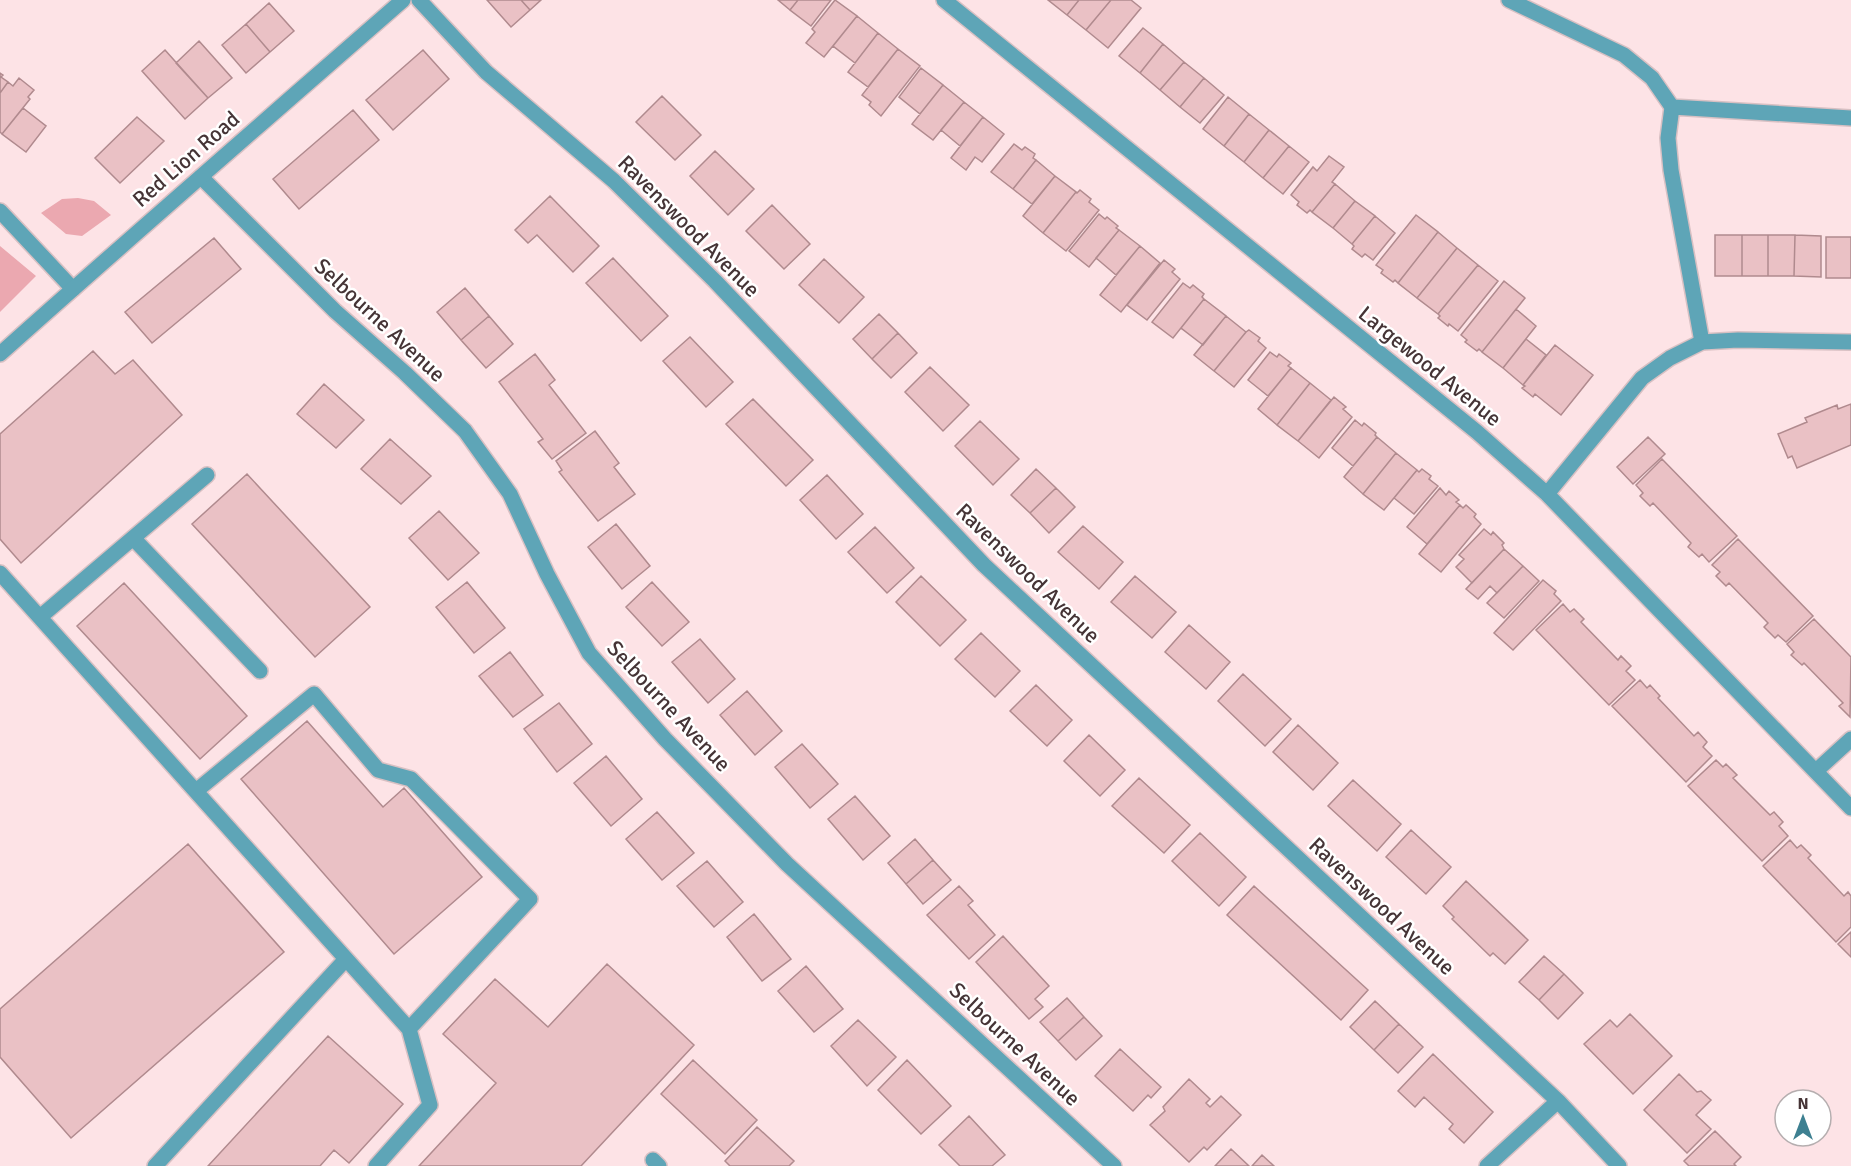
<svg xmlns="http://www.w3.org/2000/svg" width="1851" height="1166" font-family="Signika,sans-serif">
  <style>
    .green { fill: #eba8b0 }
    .building { fill: #eac1c5; stroke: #b08a8e; stroke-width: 1.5 }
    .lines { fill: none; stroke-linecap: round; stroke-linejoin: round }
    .service-casing { stroke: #d8c0c3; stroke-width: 18 }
    .minor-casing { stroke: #d8c0c3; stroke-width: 18 }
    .tertiary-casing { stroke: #d8c0c3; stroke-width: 18 }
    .service { stroke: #5ea5b7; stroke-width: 15 }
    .minor { stroke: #5ea5b7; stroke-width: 15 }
    .tertiary { stroke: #5ea5b7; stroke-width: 15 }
    .labels { text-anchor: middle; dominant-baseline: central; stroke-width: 5; stroke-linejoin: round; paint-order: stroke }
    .street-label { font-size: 22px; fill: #453436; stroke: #fff }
  </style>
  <rect width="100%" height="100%" fill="#fde3e6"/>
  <path class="green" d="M78,198l16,3 17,14 -29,21 -16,-2 -25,-21 21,-14z
    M0,246l36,30 -36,36z"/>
  <path class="building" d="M487,0h34l9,10 -19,17z
    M521,0h20l-11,10z
    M778,0h20l-8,10z
    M798,0h33l-20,26 -21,-16z
    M835,0l22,16 -33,41 -18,-14 9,-11 -3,-3z
    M1048,0h31l-12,15z
    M1079,0h32l-25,30 -19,-15z
    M1111,0h20l10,8 -33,40 -22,-18z
    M269,3l25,28 -24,21 -24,-28z
    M857,16l21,17 -23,30 -22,-17z
    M246,24l24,28 -24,21 -24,-28z
    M1143,28l20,16 -23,29 -21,-17z
    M878,33l20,16 -30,38 -20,-15z
    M199,41l33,37 -24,20 -32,-35z
    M1163,44l21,18 -24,28 -20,-17z
    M898,49l22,17 -39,50 -12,-11 2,-3 -9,-7z
    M165,50l43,48 -23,21 -43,-48z
    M423,50l26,29 -56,51 -27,-30z
    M1184,62l20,16 -24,29 -20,-17z
    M921,68l22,17 -23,29 -21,-17z
    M0,73l3,2 -2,2 7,5 -8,11z
    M19,78l15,12 -6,7 2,2 -28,35 -2,-2v-39l8,-11 5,4z
    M1204,78l20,17 -24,28 -20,-16z
    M943,85l21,17 -31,38 -21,-16z
    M662,96l39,39 -26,25 -39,-38z
    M1228,97l21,17 -25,32 -21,-17z
    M964,102l19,15 -23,29 -19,-16z
    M23,108l23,18 -20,26 -24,-18z
    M353,110l26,30 -80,69 -26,-30z
    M1249,114l20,16 -25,32 -20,-16z
    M137,117l27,24 -44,42 -25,-25z
    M983,117l21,17 -22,28 -7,-5 -9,13 -15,-12z
    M1269,130l20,16 -26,32 -19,-16z
    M1014,144l8,6 3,-3 10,7 -2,4 3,2 -23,29 -22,-17z
    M1289,146l20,16 -26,32 -20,-16z
    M715,151l39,38 -26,26 -38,-39z
    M1329,156l15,11 -12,15 3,2 -23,28 -2,-2 -3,3 -10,-8 2,-3 -8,-7 22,-28 4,4z
    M1036,160l19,16 -23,28 -19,-15z
    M1055,176l21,16 -33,41 -20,-17z
    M1335,184l20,17 -22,27 -21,-16z
    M1080,190l11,9 -2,3 10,8 -33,41 -23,-18 33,-41 1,1z
    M550,196l49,50 -26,26 -36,-37 -9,8 -13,-13z
    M1355,201l20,15 -23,28 -19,-16z
    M772,205l38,39 -26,25 -38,-38z
    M1099,214l6,5 2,-2 11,9 -2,2 3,2 -30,37 -20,-16z
    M1416,215l22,17 -40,51 -3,-3 -2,2 -12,-9 2,-3 -7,-5z
    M1375,216l20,17 -22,27 -8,-6 -3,3 -10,-8 2,-3 -2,-2z
    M1119,230l21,16 -24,29 -20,-17z
    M1438,232l19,16 -40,50 -19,-15z
    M1715,235h27v41h-27z
    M1742,235h26v41h-26z
    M1768,235h27l-1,41h-26z
    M1795,235l26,1v41l-27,-1z
    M1826,237h25v41h-25z
    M214,238l27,31 -89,74 -27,-31z
    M1140,246l20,17 -39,49 -21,-17z
    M1457,248l21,17 -40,49 -21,-16z
    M613,258l55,58 -27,25 -55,-58z
    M824,259l40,38 -25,26 -40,-38z
    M1164,260l11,9 -3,3 8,7 -33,41 -20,-15z
    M1478,265l20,16 -40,50 -9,-7 -1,2 -10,-8 2,-2 -2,-2z
    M1504,281l21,17 -43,54 -3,-3 -2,2 -12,-9 2,-2 -6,-5z
    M1183,283l7,5 3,-3 11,9 -2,3 2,2 -31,39 -21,-16z
    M465,288l24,28 -28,24 -24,-28z
    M1204,299l22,17 -23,29 -22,-17z
    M1516,309l20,17 -33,42 -21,-16z
    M879,314l19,19 -26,26 -19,-20z
    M489,316l24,28 -27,24 -25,-28z
    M1226,316l20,16 -32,39 -20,-16z
    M1249,330l11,8 -2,3 8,7 -32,39 -20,-16 32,-39z
    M898,333l19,20 -26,25 -19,-19z
    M690,337l43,45 -27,25 -43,-46z
    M1526,339l20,16 -23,30 -20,-17z
    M1555,345l38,30 -32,40 -26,-21 -2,3 -11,-9 3,-2 -2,-1z
    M93,351l22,23 18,-14 49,55 -161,148 -21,-24v-105z
    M1270,352l7,5 2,-3 12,9 -3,3 3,2 -23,28 -20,-16z
    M535,354l20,26 -6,5 37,48 -34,26 -14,-17 5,-3 -44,-57z
    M930,367l39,38 -26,26 -38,-39z
    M1291,368l19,15 -33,42 -19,-16z
    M1310,383l21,17 -33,41 -21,-16z
    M324,384l40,36 -28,28 -39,-34z
    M1334,397l12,10 -3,2 9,8 -33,41 -21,-17z
    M753,399l60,61 -27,26 -60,-62z
    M1851,404v41l-54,23 -5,-12 -4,2 -10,-24 29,-12 -2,-4 32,-13 1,4z
    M1355,420l7,6 2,-3 12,10 -1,2 2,2 -24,29 -21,-18z
    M980,421l39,38 -26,26 -38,-39z
    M595,431l24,32 -5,4 21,27 -37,27 -39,-49 3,-2 -6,-9z
    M1377,437l19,16 -33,41 -19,-17z
    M1648,437l17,17 -32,30 -16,-17z
    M390,439l41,37 -30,28 -40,-35z
    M1396,453l21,17 -33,40 -21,-16z
    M1662,459l75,77 -28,26 -7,-8 -3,3 -11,-10 3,-4 -38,-40 -3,3 -10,-10 3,-3 -7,-8z
    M1036,469l20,19 -26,25 -19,-18z
    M1422,469l9,7 -2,3 9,7 -24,28 -20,-16 23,-28 2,2z
    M247,474l123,133 -55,50 -123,-133z
    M827,475l36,39 -27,25 -36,-39z
    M1056,488l19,19 -26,26 -19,-20z
    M1440,488l6,7 3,-4 10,9 -3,2 4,3 -33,39 -20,-17z
    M1460,505l3,3 3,-3 10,9 -2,3 7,7 -40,48 -22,-18z
    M439,511l40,42 -31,27 -39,-42z
    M616,524l34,42 -28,23 -34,-42z
    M1083,526l40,36 -24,27 -41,-37z
    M875,527l39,41 -27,25 -39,-41z
    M1484,529l7,6 2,-3 11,11 -2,2 2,4 -32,34 -16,-16 8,-8 -5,-4z
    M1738,539l75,77 -27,26 -8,-7 -3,3 -11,-11 4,-4 -39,-40 -3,3 -10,-10 4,-4 -8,-7z
    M1504,549l19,17 -26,27 -7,-7 -12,13 -12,-10z
    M1523,566l16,15 -35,37 -17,-15z
    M921,576l45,44 -26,26 -44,-44z
    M1135,576l41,36 -24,26 -41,-36z
    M1543,580l13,11 -2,3 7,7 -48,49 -19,-17z
    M467,582l38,46 -31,25 -38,-46z
    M652,582l37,40 -27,24 -36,-39z
    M124,583l123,133 -47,43 -123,-133z
    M1563,604l7,8 4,-3 10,10 -3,3 37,38 3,-4 10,10 -5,5 9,9 -26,25 -73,-75z
    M1814,619l37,38 -1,60 -11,-11 4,-3 -39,-40 -2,2 -11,-10 3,-3 -7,-8z
    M1189,625l41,37 -24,27 -41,-37z
    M981,633l39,38 -25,26 -40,-38z
    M700,639l35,40 -27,24 -36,-41z
    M510,652l33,43 -30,22 -34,-41z
    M1243,674l48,45 -26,27 -47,-45z
    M1640,680l7,8 3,-3 10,11 -2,2 36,38 4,-4 9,10 -4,5 9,9 -26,26 -74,-76z
    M1036,685l36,35 -25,26 -37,-35z
    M747,691l35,40 -27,24 -35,-40z
    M559,703l33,41 -35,28 -33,-43z
    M307,721l76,86 21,-19 78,89 -88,77 -153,-175z
    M1298,725l40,38 -25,27 -40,-38z
    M1089,735l36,35 -25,26 -36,-35z
    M802,744l36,40 -28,24 -35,-41z
    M606,756l36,43 -31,27 -37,-43z
    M1716,760l7,7 3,-3 11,11 -4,3 37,37 4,-3 9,10 -4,4 9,10 -26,25 -74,-75z
    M1139,778l51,47 -26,28 -52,-47z
    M1353,780l48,44 -24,27 -49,-45z
    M855,796l35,40 -27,24 -35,-41z
    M657,812l37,41 -32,27 -36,-41z
    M1411,830l40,37 -25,27 -40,-37z
    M1200,833l46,44 -27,29 -47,-45z
    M915,839l18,21 -27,24 -18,-21z
    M1790,840l7,8 4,-3 10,10 -3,3 36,38 4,-4 3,4v31l-15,15 -73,-76z
    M188,844l96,108 -213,186 -71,-81v-48z
    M933,860l18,20 -28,24 -17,-20z
    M707,861l36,41 -29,25 -37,-41z
    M1466,881l62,59 -23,24 -12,-11 -3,3 -38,-37 2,-2 -11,-11z
    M959,886l14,15 -5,4 27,30 -26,24 -42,-44z
    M1254,886l114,104 -27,30 -114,-105z
    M754,914l37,45 -29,22 -35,-44z
    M1851,932v25l-13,-13z
    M1003,936l46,50 -14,13 8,8 -14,12 -53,-57z
    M1544,956l20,18 -25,26 -20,-18z
    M607,964l87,81 -113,121h-162l77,-83 -53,-49 52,-55 53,48z
    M806,966l37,43 -29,23 -36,-41z
    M1564,974l19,19 -25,26 -19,-19z
    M1067,998l17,19 -26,24 -18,-19z
    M1375,1001l24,23 -25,26 -24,-23z
    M1630,1014l42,42 -39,38 -49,-50 26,-24 7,7z
    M1084,1017l18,19 -26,24 -18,-19z
    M858,1020l38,37 -29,29 -36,-40z
    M1399,1024l24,23 -25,26 -24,-23z
    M328,1036l75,68 -54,59 -15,-13 -14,16h-112z
    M1120,1049l41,38 -10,11 -3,-3 -15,16 -38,-35z
    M1433,1054l60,58 -29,31 -15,-14 4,-5 -29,-27 -9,10 -17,-16z
    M693,1060l64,60 -32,34 -64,-60z
    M907,1060l44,46 -30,28 -43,-44z
    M1679,1074l18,18 4,-1 10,9 -15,15 15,14 -24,24 -43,-43z
    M1189,1079l21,20 -4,4 4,4 11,-11 20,19 -34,35 -3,-3 -15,15 -39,-37 15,-14 -2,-4z
    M969,1116l36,39 -13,11h-32l-21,-21z
    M757,1127l37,34 -5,5h-59l-5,-5z
    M1715,1131l26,26 -7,7 2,2h-47l-5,-5z
    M1231,1149l18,17h-34z
    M1262,1155l12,11h-22z"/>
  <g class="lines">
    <g class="service-casing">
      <path id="service" d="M1509,0l115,55 28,23 20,29 -4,31 3,32 31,172
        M1672,107l179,11
        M133,538l127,133
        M0,573l409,456 21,76 -54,61
        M40,617l167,-142
        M1816,771l35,-32
        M196,791l118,-97 64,76 33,9 119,120 -121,130
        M155,1166l191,-207"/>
    </g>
    <g class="minor-casing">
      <path id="minor" d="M419,0l67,72 128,109 101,100 269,284 574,536 61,65
        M944,0l533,432 70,62 304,314
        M201,177l134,134 70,62 60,58 45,63 37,80 42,79 76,86 122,125 327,302
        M0,211l73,78
        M1547,494l95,-116 28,-20 32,-16 36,-2 113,2
        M653,1160l6,6
        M1487,1166l71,-65"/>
    </g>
    <g class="tertiary-casing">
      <path id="tertiary" d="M0,354c133,-119 268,-236 403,-354"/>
    </g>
    <use href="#service" class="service"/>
    <use href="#minor" class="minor"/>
    <use href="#tertiary" class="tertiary"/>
  </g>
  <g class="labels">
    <g class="street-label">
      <text transform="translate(186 159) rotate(-41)">Red Lion Road</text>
      <text transform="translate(689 226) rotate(45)">Ravenswood Avenue</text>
      <text transform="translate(380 320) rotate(43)">Selbourne Avenue</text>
      <text transform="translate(1430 366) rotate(39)">Largewood Avenue</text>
      <text transform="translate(1028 573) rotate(44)">Ravenswood Avenue</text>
      <text transform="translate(669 706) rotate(47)">Selbourne Avenue</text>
      <text transform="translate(1382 906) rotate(43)">Ravenswood Avenue</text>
      <text transform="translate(1015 1044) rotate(43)">Selbourne Avenue</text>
    </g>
  </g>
  <g transform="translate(1803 1118)"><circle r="28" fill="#ffffff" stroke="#b5aeaf" stroke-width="1.5"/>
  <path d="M0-4.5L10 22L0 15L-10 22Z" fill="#3e8091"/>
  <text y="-9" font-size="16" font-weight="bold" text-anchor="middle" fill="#453436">N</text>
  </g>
</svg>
